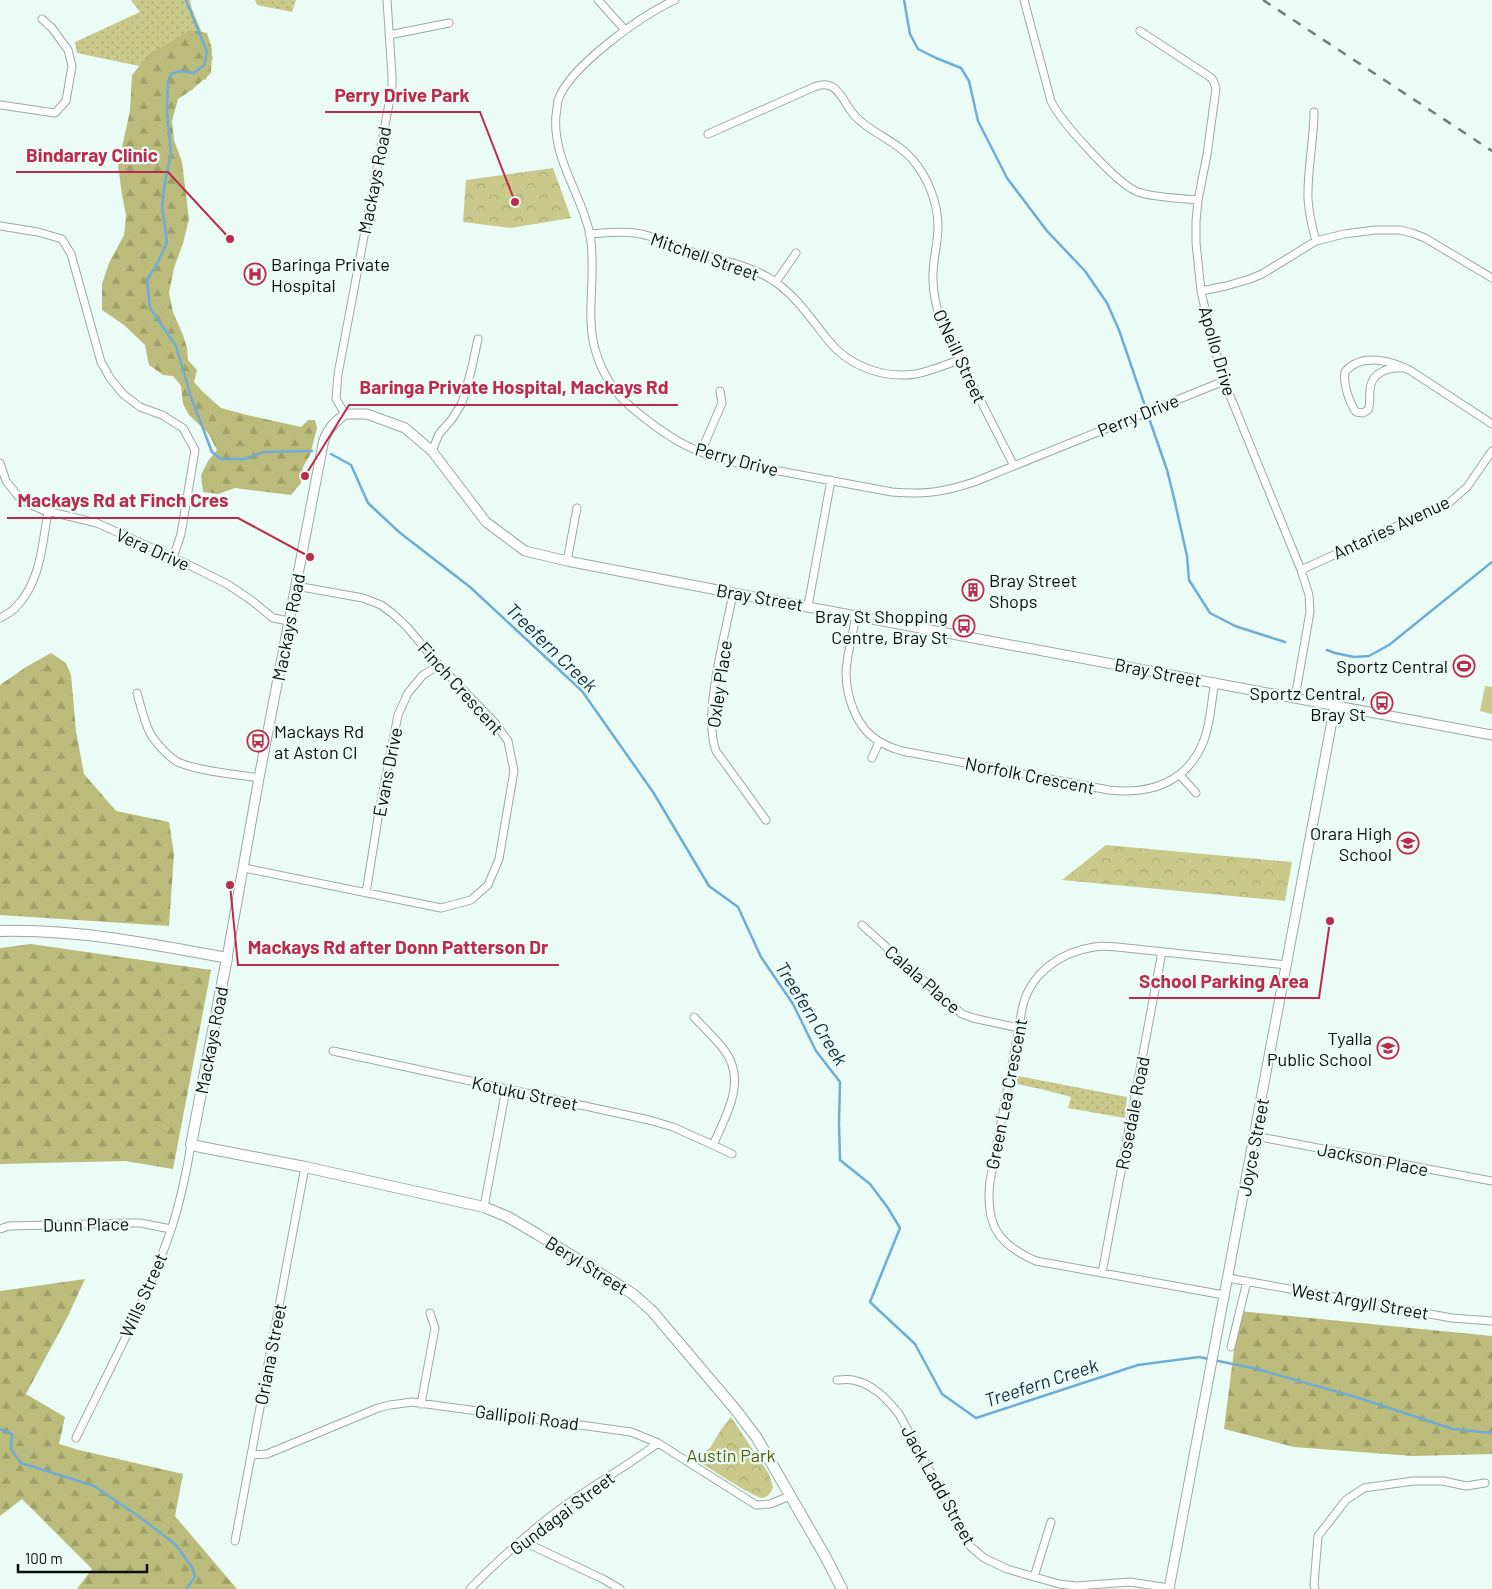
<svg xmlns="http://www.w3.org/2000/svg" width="1492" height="1589" font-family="Barlow,sans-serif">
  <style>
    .grass { fill: url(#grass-dots) }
    .forest { fill: url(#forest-firs) }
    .park { fill: url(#park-crowns) }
    .pitch { fill: #c8c98b }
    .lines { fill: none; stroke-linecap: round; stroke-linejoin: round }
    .stream { stroke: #70acd5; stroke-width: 2.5 }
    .minor-casing { stroke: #99a9a4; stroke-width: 9 }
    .tertiary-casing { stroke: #99a9a4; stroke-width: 11 }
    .secondary-casing { stroke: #99a9a4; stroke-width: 12 }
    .minor { stroke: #fff; stroke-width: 7 }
    .tertiary { stroke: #fff; stroke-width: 9 }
    .secondary { stroke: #fff; stroke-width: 10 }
    .rail { stroke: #727d79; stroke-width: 2.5; stroke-dasharray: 9 9; stroke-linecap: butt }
    .labels { text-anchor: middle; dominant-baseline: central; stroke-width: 4.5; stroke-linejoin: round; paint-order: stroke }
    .street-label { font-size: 18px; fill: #0a0f0e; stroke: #ebfcf6 }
    .poi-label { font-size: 18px; fill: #0a0f0e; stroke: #ebfcf6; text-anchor: end }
    .park-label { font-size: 18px; fill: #5b5a0d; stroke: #ebfcf6 }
    .water-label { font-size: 19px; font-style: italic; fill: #122e3f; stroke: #ebfcf6 }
    .leader { fill: none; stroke: #bc2b4e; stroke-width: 2 }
    .callout-dot { fill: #bc2b4e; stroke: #ebfcf6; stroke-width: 2 }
    .callout-label { font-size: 19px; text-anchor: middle; font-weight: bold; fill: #bc2b4e; stroke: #ebfcf6; stroke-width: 4.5; stroke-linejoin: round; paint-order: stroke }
  </style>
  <defs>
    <pattern id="grass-dots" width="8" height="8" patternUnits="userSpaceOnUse" patternTransform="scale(1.25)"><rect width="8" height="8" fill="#c8c98b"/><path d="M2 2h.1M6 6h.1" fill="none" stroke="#aaab77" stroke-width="1.8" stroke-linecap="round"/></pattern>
    <pattern id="forest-firs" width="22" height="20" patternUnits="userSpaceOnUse" patternTransform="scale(1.25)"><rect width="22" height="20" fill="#bbbc7b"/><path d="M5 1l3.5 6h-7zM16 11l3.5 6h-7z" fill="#9fa069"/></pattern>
    <pattern id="park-crowns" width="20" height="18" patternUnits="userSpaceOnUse" patternTransform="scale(1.25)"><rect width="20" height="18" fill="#c8c98b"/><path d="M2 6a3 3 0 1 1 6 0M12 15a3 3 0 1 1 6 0" fill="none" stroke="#aaab77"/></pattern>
  </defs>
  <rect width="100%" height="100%" fill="#ebfcf6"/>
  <path class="grass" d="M131,0h59l2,9 21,49 -7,22 -129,-27 -2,-11 65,-30z
    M255,0h41l-4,12 -35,-7z
    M1018,1076l109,21 -2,21 -57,-10 3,-11 -30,-8 -25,-5z"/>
  <path class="forest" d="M191,30l16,3 5,16 -1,24 -18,16 -15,10 -6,22 2,19 8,22 7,57 -6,24 -9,25 -5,25 4,19 10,23 4,13 1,12 9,10 -3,12 9,10 18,16 26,7 54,12 7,-7h7l2,8 -7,27 -7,12 -2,16 -10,12 -56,-7 -17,6 -15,-2 -2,-17 7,-14 9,-11 -9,-17 -19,-18 -6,-11 -2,-18 -8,-10 -10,-1 -14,-10 -4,-20 -21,-20 -22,-15v-26l7,-21 15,-28 2,-20 -4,-20 -4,-30 12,-54 2,-36 17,-21z
    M51,653l15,10 5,12 5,56 8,43 32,37 53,11 5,32 -5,72 -169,-11v-230l26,-18z
    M31,944l180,26 -38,199 -48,-8 -125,3v-216z
    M85,1279l-17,37 -42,78 39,23 -6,27 20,6 104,24 -8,42 62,73h-160l15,-20 -70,-70 -22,17v-225z
    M1239,1311l253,25v118l-79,2 -119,-9 -70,-18z"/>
  <path class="park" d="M553,168l18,50 -61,10 -47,-6 3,-42z
    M1106,845l186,17 -7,39 -223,-21z
    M731,1417l38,57 4,13c-2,5 -4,10 -11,11 -7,0 -60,-34 -67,-40l15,-10 12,-20z"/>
  <path class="pitch" d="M1485,686l7,1v27l-12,-3z"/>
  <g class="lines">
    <path class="stream" d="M186,0l21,52 -3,13 -10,8 -14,-2 -9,3 -3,8 -1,30 4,42 -6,28 -3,24 5,36 -10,22 -10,16 3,28 26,38 16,54 20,52 9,7h23l20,-7 48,-1
      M904,0l6,34 8,15 18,9 25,10 8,13 9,40 29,57 40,53 38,40 22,32 12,27 25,73
      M1150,421l17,49 7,28 13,58 2,24 21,33 25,13 50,16
      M331,454l20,11 17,38 31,29 71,55 112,104 71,101 56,94 29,21 23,50 32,47 23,47 24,31 -1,41 1,37 30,24 18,24 12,20 -30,74 45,42 27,50 34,24 162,-53 61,-8 58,12 102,29 94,31 39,4
      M1327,650l8,3 19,4 15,-1 20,-11 103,-83
      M0,1429l12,5 -1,15 10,14 73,23 43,29 39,30 17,24 2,8 -9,12"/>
    <g class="minor-casing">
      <path id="minor" d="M598,0l27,30
        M675,0c-33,15 -105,66 -117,100 -1,5 -1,11 -2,15 -4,44 26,79 34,120 7,38 -5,78 5,114 6,22 19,44 36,58 20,17 45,36 70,45 25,10 52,14 78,19 38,7 75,14 113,21 32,3 52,0 82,-10l250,-101
        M1024,0l27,101c9,20 67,84 87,91 18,6 41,6 60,8
        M1140,31l70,46 3,3 3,8 -9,67 -9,45 -2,21v22l5,48 9,40 14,50 77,189 8,25 1,17 -15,86
        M389,35l60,-12
        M0,105l55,8 11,-12 6,-35 -4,-16 -16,-22 -10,-9
        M1314,112c0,29 -7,58 -6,87 1,15 4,28 8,42
        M708,134l106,-47c24,-10 28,15 41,29 17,18 42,25 58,44 15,18 25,43 25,67 0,17 -6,35 -5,53 0,15 4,30 9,45l72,141
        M0,226l38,6 24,7 9,15 30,108 9,16 13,16 17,13 22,8 21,13 12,22 -14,84 -8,24
        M589,234c16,-1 31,-3 46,-1 19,2 36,12 54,18 30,9 59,13 85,30 23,16 37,38 54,59 20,26 56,39 88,34 15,-3 29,-9 43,-14
        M776,282l20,-29
        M1201,291l25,-5 24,-7 12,-5 54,-33 28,-7 31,-4h25l12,3 13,5 67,40
        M1404,368c-15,-1 -33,4 -34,22 -1,7 1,13 -2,20l-5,3 -7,-1c-7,-10 -13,-28 -11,-40 16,-20 48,-11 66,-1l81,53
        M345,414l-9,-15 2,-25 54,-286v-12l-5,-76
        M432,451l7,-17 13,-15 10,-16 9,-32 7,-32
        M701,452l21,-49 -2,-12
        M0,463l6,18 12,15 11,8 14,6 54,13 88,40 42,21 24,16 22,18 16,3
        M567,561l10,-53
        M1301,570l149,-68 17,-15 25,-36
        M733,593c-7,40 -31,121 -17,158l50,69
        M808,606l23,-126
        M856,615c-3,19 -9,38 -10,57 0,26 11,57 34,70 7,4 14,7 22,9l207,39c42,5 79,-8 95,-50 7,-18 7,-39 11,-58
        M0,618c5,-3 12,-6 16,-11 25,-26 26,-62 32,-95
        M137,693c4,14 7,28 13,40 5,9 20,26 30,30 23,9 55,11 79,15
        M872,758l7,-16
        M1180,775l16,18
        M244,868l197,40 30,-8 17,-15 11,-26 15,-88 -6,-30 -13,-18 -56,-58 -32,-38 -15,-14 -11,-8 -18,-7 -67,-12
        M366,893l13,-81 19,-97 10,-22 15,-18 16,-10
        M862,925l82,74 18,15 11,4 46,10
        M333,1051l316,69 24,7 40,18c13,-29 34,-64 12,-94 -9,-12 -21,-23 -31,-34
        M1255,1136l237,45
        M713,1145l19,9
        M484,1207l22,-118
        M0,1229l9,-3 121,-3h10l31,6
        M1102,1273l60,-321
        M1228,1278l224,40 40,3
        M1224,1295l-188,-34c-39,-17 -51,-37 -46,-80l29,-153c1,-7 2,-15 4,-23 9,-33 38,-53 71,-58 7,-2 15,0 23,0l170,18
        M1231,1347l16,-66
        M837,1380c5,0 11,-1 16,0 20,4 34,19 46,34l72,133 13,11 23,11 52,15 17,2 54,-4 39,6
        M421,1404l14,-76 -5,-15
        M76,1438c33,-68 70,-136 95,-208 9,-27 15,-56 20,-85
        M251,1455l16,-1 111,-46 12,-3 22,-3 219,30 27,11 98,62 14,-1 20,-8
        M235,1541l70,-374
        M522,1541l81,38 17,10
        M1034,1577l17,-55
        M470,1589c24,-25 50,-48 77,-70 35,-28 75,-49 111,-76
        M1315,1589l-1,-4 4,-49 28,-36 18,-12 49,-7h30l23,5 19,-3"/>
    </g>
    <g class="tertiary-casing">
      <path id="tertiary" d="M227,958l32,-180 64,-334c3,-14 12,-22 22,-30h22l38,14 27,23 54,71 39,29 42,10 166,32 759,142
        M1169,1589l166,-884"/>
    </g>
    <g class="secondary-casing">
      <path id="secondary" d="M0,931c77,-2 152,13 227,27l-36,187 114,22 179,40 24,10 29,17 96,60 19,17 83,98 22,29 68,118 17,33"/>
    </g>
    <use href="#minor" class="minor"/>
    <use href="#tertiary" class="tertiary"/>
    <use href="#secondary" class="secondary"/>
    <path class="rail" d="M1263,0l229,151"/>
  </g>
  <defs>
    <g id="hospital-ring" transform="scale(1.125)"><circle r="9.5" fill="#ebfcf6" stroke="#bc2b4e" stroke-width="1.5"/><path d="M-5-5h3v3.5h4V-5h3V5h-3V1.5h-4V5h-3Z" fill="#bc2b4e"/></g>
    <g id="building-ring" transform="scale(1.125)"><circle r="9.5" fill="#ebfcf6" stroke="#bc2b4e" stroke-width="1.5"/><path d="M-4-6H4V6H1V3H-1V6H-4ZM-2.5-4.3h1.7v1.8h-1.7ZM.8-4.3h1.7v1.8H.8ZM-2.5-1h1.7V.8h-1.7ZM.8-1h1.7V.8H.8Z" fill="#bc2b4e"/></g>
    <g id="bus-ring" transform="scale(1.125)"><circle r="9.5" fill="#ebfcf6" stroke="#bc2b4e" stroke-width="1.5"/><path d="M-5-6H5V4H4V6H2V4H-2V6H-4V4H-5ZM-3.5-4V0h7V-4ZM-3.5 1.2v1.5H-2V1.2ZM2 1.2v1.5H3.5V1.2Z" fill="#bc2b4e"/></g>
    <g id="stadium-ring" transform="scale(1.125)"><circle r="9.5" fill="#ebfcf6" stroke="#bc2b4e" stroke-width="1.5"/><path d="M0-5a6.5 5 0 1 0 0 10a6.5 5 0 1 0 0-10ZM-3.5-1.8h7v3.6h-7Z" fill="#bc2b4e"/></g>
    <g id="school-ring" transform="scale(1.125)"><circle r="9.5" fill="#ebfcf6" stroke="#bc2b4e" stroke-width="1.5"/><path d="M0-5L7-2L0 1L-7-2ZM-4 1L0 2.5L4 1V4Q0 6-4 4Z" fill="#bc2b4e"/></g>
  </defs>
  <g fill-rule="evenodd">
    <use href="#hospital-ring" x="255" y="274"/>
    <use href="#building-ring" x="973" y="590"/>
    <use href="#bus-ring" x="964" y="626"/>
    <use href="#stadium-ring" x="1464" y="666"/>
    <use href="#bus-ring" x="1382" y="703"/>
    <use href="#bus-ring" x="258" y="741"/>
    <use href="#school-ring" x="1408" y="843"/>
    <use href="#school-ring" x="1388" y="1048"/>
  </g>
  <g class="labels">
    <g class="street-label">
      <text transform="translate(374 180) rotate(-79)">Mackays Road</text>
      <text transform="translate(705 256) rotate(19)">Mitchell Street</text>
      <text transform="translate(1218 351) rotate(74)">Apollo Drive</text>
      <text transform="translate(960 356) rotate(65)">O'Neill Street</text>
      <text transform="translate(1138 415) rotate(-22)">Perry Drive</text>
      <text transform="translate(737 459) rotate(15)">Perry Drive</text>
      <text transform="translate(1391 527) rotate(-25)">Antaries Avenue</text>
      <text transform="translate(153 549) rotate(24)">Vera Drive</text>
      <text transform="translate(760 597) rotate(10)">Bray Street</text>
      <text transform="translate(288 627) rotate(-79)">Mackays Road</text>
      <text transform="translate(1158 672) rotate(11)">Bray Street</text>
      <text transform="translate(719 684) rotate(-82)">Oxley Place</text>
      <text transform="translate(461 688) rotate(48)">Finch Crescent</text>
      <text transform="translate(387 772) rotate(-79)">Evans Drive</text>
      <text transform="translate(1030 775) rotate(11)">Norfolk Crescent</text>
      <text transform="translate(923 979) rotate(41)">Calala Place</text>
      <text transform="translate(211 1040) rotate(-79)">Mackays Road</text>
      <text transform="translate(525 1093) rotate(12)">Kotuku Street</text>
      <text transform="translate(1006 1094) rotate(-79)">Green Lea Crescent</text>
      <text transform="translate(1132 1113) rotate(-79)">Rosedale Road</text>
      <text transform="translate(1253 1147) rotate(-79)">Joyce Street</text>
      <text transform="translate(1373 1159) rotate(11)">Jackson Place</text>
      <text transform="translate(86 1224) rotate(-1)">Dunn Place</text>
      <text transform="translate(587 1265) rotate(32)">Beryl Street</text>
      <text transform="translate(143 1295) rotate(-66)">Wills Street</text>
      <text transform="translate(1360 1301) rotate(10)">West Argyll Street</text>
      <text transform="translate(270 1354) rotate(-79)">Oriana Street</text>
      <text transform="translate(527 1417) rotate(7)">Gallipoli Road</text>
      <text transform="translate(939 1485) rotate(61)">Jack Ladd Street</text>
      <text transform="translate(562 1513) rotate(-37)">Gundagai Street</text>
    </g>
    <g class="poi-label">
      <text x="271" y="264" text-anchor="start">Baringa Private<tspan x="271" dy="21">Hospital</tspan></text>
      <text x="989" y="580" text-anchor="start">Bray Street<tspan x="989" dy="21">Shops</tspan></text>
      <text x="948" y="616">Bray St Shopping<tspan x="948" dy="21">Centre, Bray St</tspan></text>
      <text x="1448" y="666">Sportz Central</text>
      <text x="1366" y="693">Sportz Central,<tspan x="1366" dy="21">Bray St</tspan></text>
      <text x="274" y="731" text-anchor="start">Mackays Rd<tspan x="274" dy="21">at Aston Cl</tspan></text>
      <text x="1392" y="833">Orara High<tspan x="1392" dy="21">School</tspan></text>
      <text x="1372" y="1038">Tyalla<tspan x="1372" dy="21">Public School</tspan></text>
    </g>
    <g class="park-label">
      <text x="731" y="1455">Austin Park</text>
    </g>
    <g class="water-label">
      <text transform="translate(552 647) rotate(44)">Treefern Creek</text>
      <text transform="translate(812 1013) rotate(58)">Treefern Creek</text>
      <text transform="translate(1041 1382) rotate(-18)">Treefern Creek</text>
    </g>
  </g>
  <path class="leader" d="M515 202L480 112H325M230 239L168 172H16M305 476L349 405H678M310 557L238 518H7M230 885L238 965H559M1330 921L1319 998H1129"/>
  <g class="callout-dot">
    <circle cx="515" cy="202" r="5"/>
    <circle cx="230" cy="239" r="5"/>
    <circle cx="305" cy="476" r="5"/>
    <circle cx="310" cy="557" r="5"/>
    <circle cx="230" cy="885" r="5"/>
    <circle cx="1330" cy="921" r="5"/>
  </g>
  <g class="callout-label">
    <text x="402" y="102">Perry Drive Park</text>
    <text x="92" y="162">Bindarray Clinic</text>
    <text x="514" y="394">Baringa Private Hospital, Mackays Rd</text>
    <text x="123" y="507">Mackays Rd at Finch Cres</text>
    <text x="398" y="954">Mackays Rd after Donn Patterson Dr</text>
    <text x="1224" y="988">School Parking Area</text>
  </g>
  <path d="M18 1564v8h129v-8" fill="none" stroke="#0a0f0e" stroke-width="2.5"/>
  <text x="25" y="1564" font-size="15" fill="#0a0f0e" stroke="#ebfcf6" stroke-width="4" paint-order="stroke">100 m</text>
</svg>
